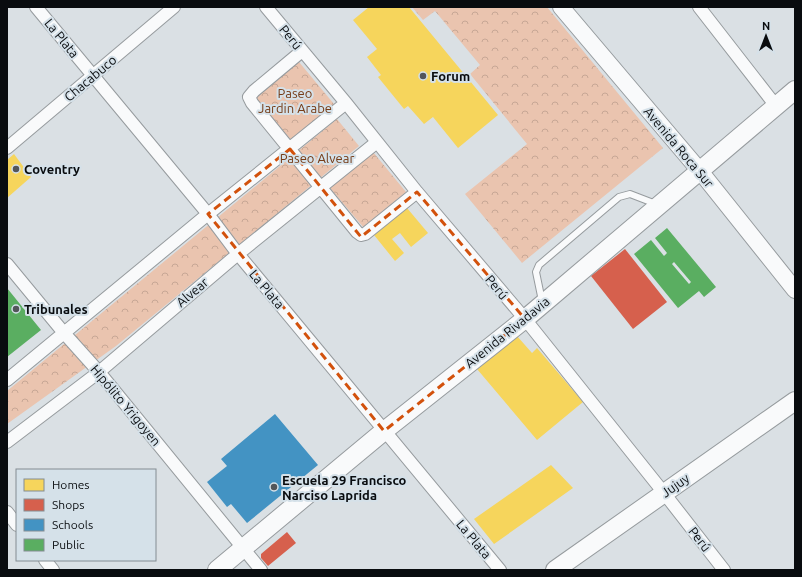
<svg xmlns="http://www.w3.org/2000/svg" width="802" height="577" font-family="Ubuntu,sans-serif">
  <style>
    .park { fill: url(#park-crowns) }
    .homes { fill: #f6d55c }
    .shops { fill: #d6604d }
    .schools { fill: #4393c3 }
    .public { fill: #5aae61; fill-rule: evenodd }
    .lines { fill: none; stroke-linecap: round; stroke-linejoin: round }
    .lane-casing { stroke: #969b9e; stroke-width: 8 }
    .street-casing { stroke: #969b9e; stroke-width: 14 }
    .secondary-casing { stroke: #969b9e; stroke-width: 18 }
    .primary-casing { stroke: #969b9e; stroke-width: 20 }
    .lane { stroke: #f9fafb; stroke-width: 6 }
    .street { stroke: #f9fafb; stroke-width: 12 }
    .secondary { stroke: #f9fafb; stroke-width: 16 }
    .primary { stroke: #f9fafb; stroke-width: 18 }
    .marked { fill: none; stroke: #d2510c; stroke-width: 3; stroke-dasharray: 8 5; stroke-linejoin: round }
    .poi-dot { fill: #52565a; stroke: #d5e1e9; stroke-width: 1.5 }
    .labels { text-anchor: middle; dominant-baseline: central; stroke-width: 4; stroke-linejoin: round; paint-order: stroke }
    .street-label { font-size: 13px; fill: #090c0f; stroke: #d5e1e9 }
    .poi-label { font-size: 13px; font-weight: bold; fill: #090c0f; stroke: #d5e1e9; text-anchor: start }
    .park-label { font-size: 13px; fill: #763c17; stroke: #d5e1e9 }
  </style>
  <defs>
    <pattern id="park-crowns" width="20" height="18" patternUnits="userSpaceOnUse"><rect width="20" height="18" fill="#eac4af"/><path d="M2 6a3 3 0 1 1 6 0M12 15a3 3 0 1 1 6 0" fill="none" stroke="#c7a795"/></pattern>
  </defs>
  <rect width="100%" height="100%" fill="#dae0e4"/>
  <path class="park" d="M412,7h135l116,141 -141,115 -57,-69 62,-50 -57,-70 10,-9 -45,-54 -12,9z
    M299,62l35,42 -43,36 -35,-42z
    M337,119l22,27 -243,200 -109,78v-33z
    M373,152l33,40 -42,36 -34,-40z"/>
  <path class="homes" d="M369,7h40l89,108 -40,33 -25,-31 -9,7 -16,-18 -4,3 -26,-32 3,-2 -14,-18 10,-8 -24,-29z
    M14,154l17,23 -24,21v-38z
    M407,208l21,25 -17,14 -11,-14 -8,6 12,14 -9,8 -21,-26z
    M517,336l15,17 5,-5 46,54 -46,38 -60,-71z
    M551,465l22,23 -79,56 -20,-25z"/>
  <path class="shops" d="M625,249l42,53 -34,27 -42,-53z
    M287,532l9,11 -28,23 -7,-8v-4z"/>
  <path class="schools" d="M275,414l43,51 -71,58 -16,-19 -4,3 -20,-25 20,-16 -6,-7z"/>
  <path class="public" d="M667,228l49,59 -12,10 -5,-6 -21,17 -44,-54 17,-14 13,16 3,-3 -12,-15zM674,262l17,20 -2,2 -17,-20z
    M7,288l34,42 -34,27z"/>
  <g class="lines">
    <g class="lane-casing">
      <path id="lane" d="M542,301l-6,-29 3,-7 80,-68 11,-3 26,10"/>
    </g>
    <g class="street-casing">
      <path id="street" d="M36,7l172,207 30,40 262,316
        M266,7l80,96 71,89 108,127 139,174 60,77
        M699,7l77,99
        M302,51l-48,40 -5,6 3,6 105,129 4,3 4,-1 52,-42
        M7,148l167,-141
        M7,264l57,69 35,39 162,198
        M7,380l201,-166 138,-111
        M7,442l92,-70 139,-118 139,-112
        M7,512l10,13
        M45,560l8,10"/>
    </g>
    <g class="secondary-casing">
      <path id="secondary" d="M561,7l139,164 95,119"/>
    </g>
    <g class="primary-casing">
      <path id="primary" d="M217,570l167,-139 141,-112 270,-229
        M555,570l240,-169"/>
    </g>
    <use href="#lane" class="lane"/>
    <use href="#street" class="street"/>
    <use href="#secondary" class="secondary"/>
    <use href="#primary" class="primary"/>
  </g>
  <path class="marked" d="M290,149l71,88 56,-45 108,127 -141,112 -176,-217z"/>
  <g class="poi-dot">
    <circle cx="423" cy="76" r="4"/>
    <circle cx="16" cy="169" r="4"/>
    <circle cx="16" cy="309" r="4"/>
    <circle cx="274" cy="487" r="4"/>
  </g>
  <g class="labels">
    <g class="street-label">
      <text transform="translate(291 37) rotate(51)">Perú</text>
      <text transform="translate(62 38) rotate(51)">La Plata</text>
      <text transform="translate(90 78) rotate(-40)">Chacabuco</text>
      <text transform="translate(679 147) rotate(50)">Avenida Roca Sur</text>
      <text transform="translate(497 287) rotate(50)">Perú</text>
      <text transform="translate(267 289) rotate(50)">La Plata</text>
      <text transform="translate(192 292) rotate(-40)">Alvear</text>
      <text transform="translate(507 332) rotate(-39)">Avenida Rivadavia</text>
      <text transform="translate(126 405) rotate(50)">Hipólito Yrigoyen</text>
      <text transform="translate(675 485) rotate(-35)">Jujuy</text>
      <text transform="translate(474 539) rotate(50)">La Plata</text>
      <text transform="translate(700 539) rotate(52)">Perú</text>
    </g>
    <g class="poi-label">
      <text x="431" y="76">Forum</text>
      <text x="24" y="169">Coventry</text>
      <text x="24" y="309">Tribunales</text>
      <text x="282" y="480">Escuela 29 Francisco<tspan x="282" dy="15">Narciso Laprida</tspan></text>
    </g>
    <g class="park-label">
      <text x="295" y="93">Paseo<tspan x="295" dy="15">Jardin Arabe</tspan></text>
      <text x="317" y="158">Paseo Alvear</text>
    </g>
  </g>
  <rect width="802" height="577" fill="none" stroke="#090c0f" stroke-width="16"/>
  <rect x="16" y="469" width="140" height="92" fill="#d5e1e9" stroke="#838c92"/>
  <rect x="24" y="479" width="20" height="12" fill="#f6d55c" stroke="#838c92"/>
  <text x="52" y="489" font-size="12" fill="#090c0f">Homes</text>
  <rect x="24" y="499" width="20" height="12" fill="#d6604d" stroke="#838c92"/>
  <text x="52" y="509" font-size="12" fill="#090c0f">Shops</text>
  <rect x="24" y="519" width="20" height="12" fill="#4393c3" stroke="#838c92"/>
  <text x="52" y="529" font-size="12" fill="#090c0f">Schools</text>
  <rect x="24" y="539" width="20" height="12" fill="#5aae61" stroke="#838c92"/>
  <text x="52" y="549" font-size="12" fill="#090c0f">Public</text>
  <g transform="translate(766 36)" stroke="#d5e1e9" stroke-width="3" paint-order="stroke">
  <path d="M0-3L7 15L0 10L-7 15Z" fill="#090c0f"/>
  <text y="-6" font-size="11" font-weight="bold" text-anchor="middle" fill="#090c0f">N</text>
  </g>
</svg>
